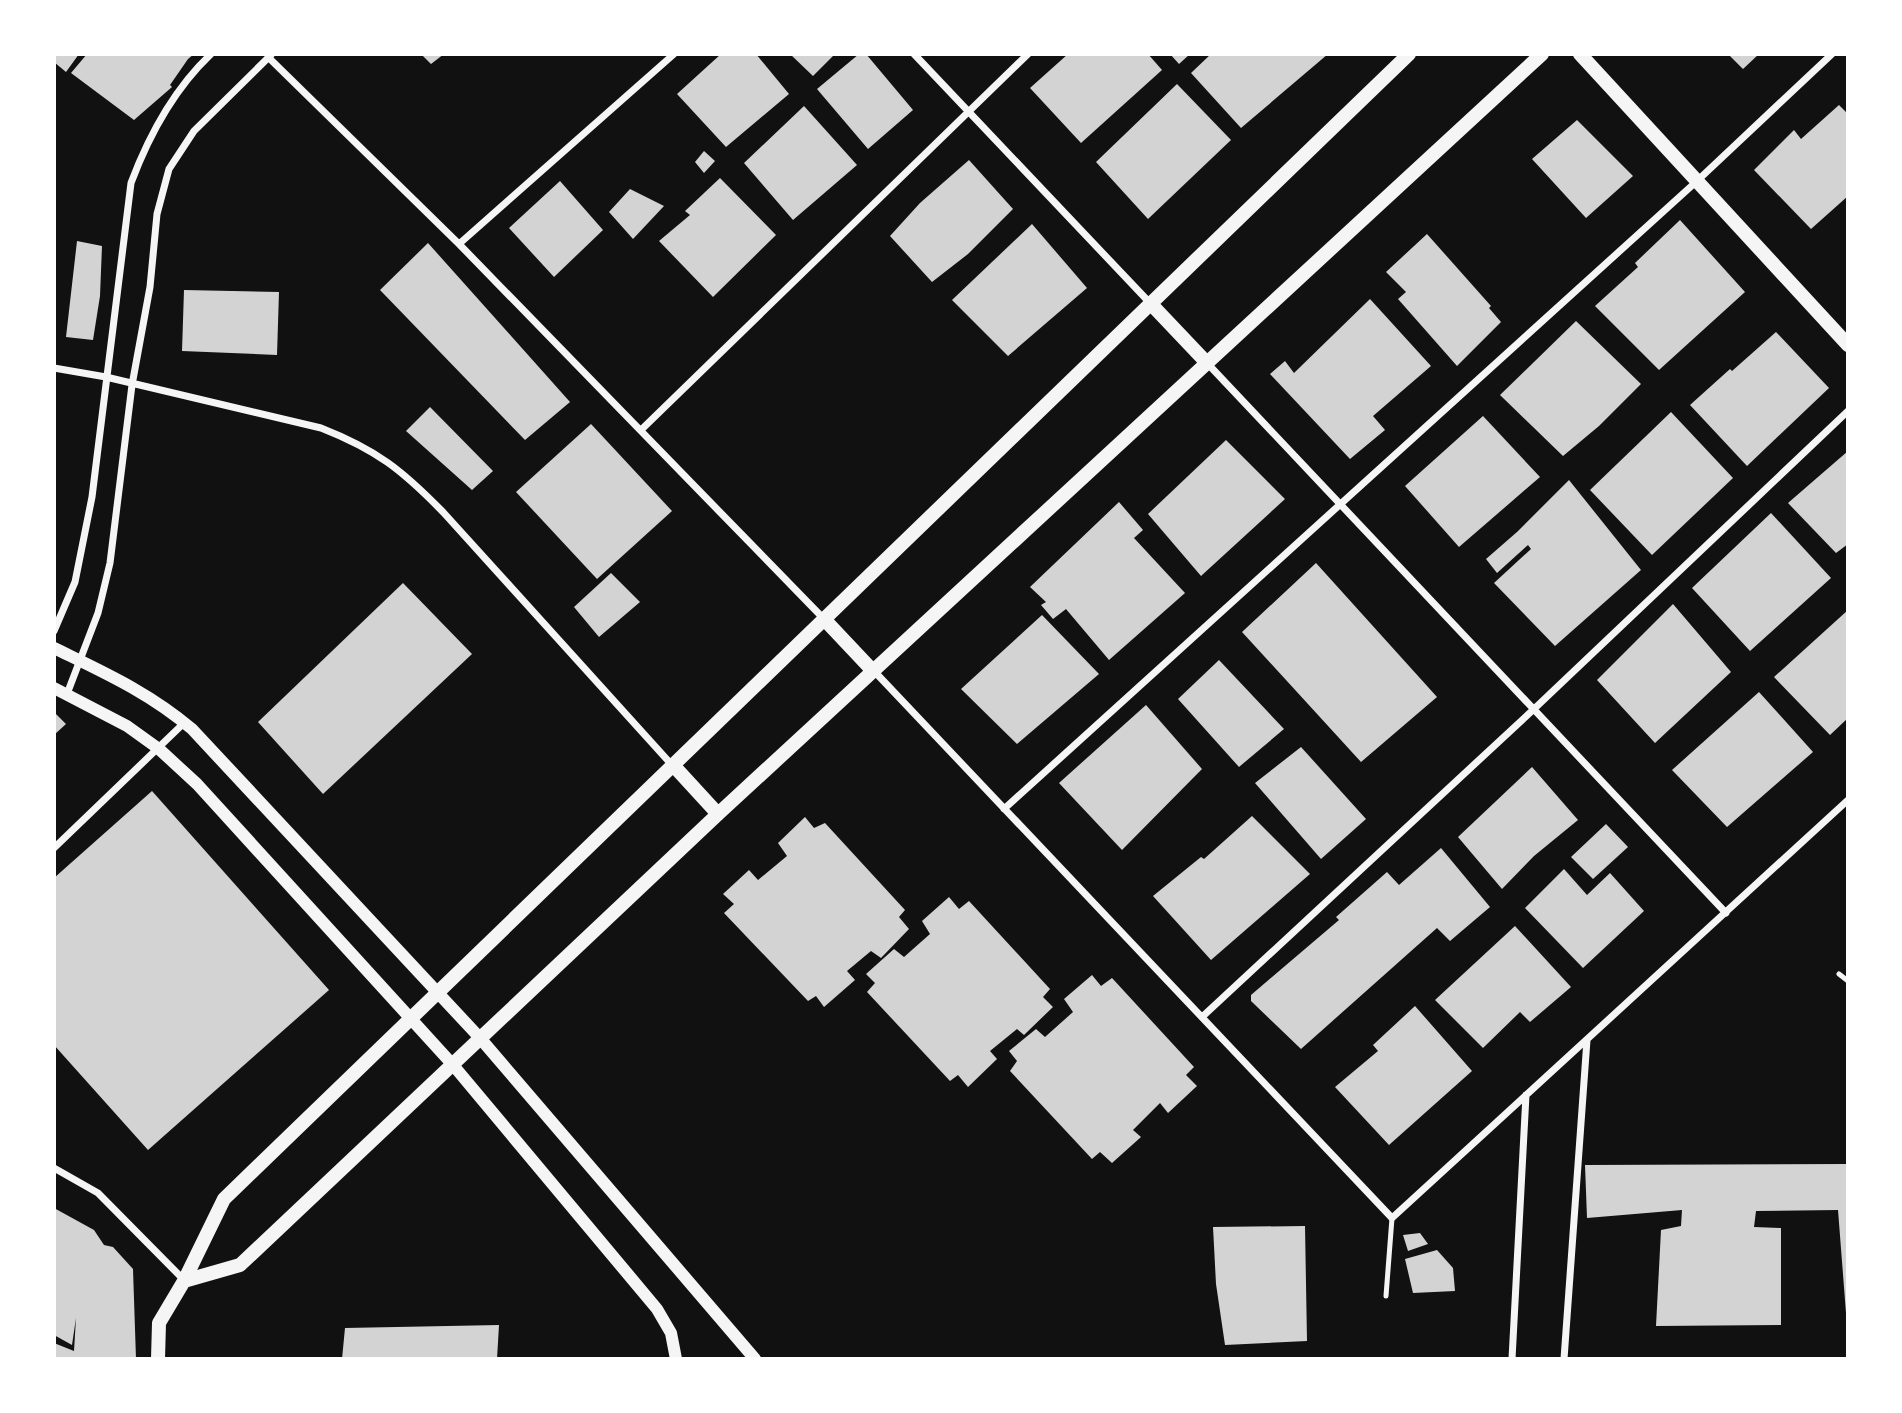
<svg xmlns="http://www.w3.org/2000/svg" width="1902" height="1413" font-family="'Titillium Web',sans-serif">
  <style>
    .building { fill: #d3d3d3 }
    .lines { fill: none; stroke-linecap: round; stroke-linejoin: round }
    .service { stroke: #f5f5f5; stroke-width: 5 }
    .minor { stroke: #f5f5f5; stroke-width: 7 }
    .tertiary { stroke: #f5f5f5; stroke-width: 12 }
    .secondary { stroke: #f5f5f5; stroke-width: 14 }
  </style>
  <rect width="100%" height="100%" fill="#111"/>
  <path class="building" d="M54,54h25l-13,18 -12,-10z
    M87,54h107l-6,5 -18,26 2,2 -38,33 -63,-47z
    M421,54h23l-13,10z
    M721,54h35l33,40 -63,53 -49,-53z
    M790,54h45l-22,22z
    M859,54h7l47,56 -45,39 -51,-60z
    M1068,54h80l14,16 -81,73 -51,-55z
    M1170,54h20l-11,10z
    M1211,54h117l-87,74 -50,-55z
    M1728,54h31l-16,15z
    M1177,84l54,56 -83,79 -52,-57z
    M1839,105l9,9v82l-37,33 -57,-59 40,-40 7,9z
    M804,106l53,59 -64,55 -49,-57z
    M1577,120l56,56 -47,42 -54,-59z
    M704,151l11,10 -11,12 -9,-11z
    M969,160l44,49 -45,45 -36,28 -42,-46 30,-33z
    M720,178l56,57 -63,62 -54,-56 31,-26 -5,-4z
    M560,181l43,49 -49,47 -45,-49z
    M630,189l34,17 -31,33 -24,-27z
    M1680,220l65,72 -86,78 -64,-64 43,-39 -3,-4z
    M1032,224l55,64 -79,68 -56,-56z
    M1427,234l64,72 -2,2 12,14 -44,44 -59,-67 8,-7 -20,-20z
    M77,241l25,5 -2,50 -7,44 -27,-3z
    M428,243l142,159 -45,38 -145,-150z
    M184,290l95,2 -2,63 -95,-4z
    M1370,299l61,67 -58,50 12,14 -35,29 -80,-85 15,-13 9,12z
    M1576,321l65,63 -42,42 -36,30 -63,-61z
    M1776,332l53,56 -82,78 -57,-61 40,-36 2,2z
    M430,407l63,64 -21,19 -66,-59z
    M1671,412l62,66 -81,77 -62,-65z
    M1483,416l57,61 -81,70 -54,-61z
    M591,424l81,87 -75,68 -81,-87z
    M1226,440l59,59 -84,77 -53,-62z
    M1848,451v93l-12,9 -48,-50z
    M1569,480l72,90 -86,76 -61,-63 37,-34 -3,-4 -31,28 -11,-14 31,-27z
    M1119,502l24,28 -9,8 51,55 -76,67 -43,-51 -13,10 -12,-14 5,-3 -16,-15z
    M1771,513l60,65 -81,73 -58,-63z
    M1316,563l121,134 -76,65 -119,-130z
    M611,573l29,29 -41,35 -25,-30z
    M403,583l69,71 -149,140 -65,-72z
    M1673,604l58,68 -76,71 -58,-63z
    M1848,610v108l-18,17 -56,-58z
    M1042,615l57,59 -82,70 -56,-55z
    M1219,660l65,69 -45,38 -61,-68z
    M1759,692l54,60 -86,75 -55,-57z
    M1146,705l56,64 -80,81 -63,-67z
    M54,712l12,12 -12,11z
    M1301,747l65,72 -45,40 -66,-76z
    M1532,767l46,53 -44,36 -32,33 -44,-52z
    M152,791l177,199 -181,160 -94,-105v-167z
    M1252,816l58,58 -99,86 -58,-64 48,-39 3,2z
    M805,817l9,11 11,-5 80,87 -6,7 10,12 -28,29 -10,-7 -24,20 8,9 -31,27 -8,-11 -8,5 -84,-88 10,-9 -11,-10 26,-24 9,10 29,-24 -9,-13z
    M1606,824l22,23 -35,32 -22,-22z
    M1441,848l49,59 -40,34 -13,-13 -136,121 -50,-48v-6l88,-75 -3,-3 51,-45 12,13z
    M1564,869l23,26 23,-22 34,38 -61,57 -58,-60z
    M949,897l10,12 10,-8 81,88 -7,8 10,10 -29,28 -7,-6 -27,22 7,8 -29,28 -10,-12 -8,6 -83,-89 8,-9 -9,-9 28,-25 10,8 26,-23 -8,-13z
    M1515,926l56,61 -41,35 -10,-10 -37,36 -48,-48z
    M1092,975l9,11 11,-8 82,89 -8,8 11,11 -29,27 -8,-10 -27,27 8,7 -29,26 -12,-11 -8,7 -82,-88 7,-10 -8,-10 27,-22 9,8 28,-25 -9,-13z
    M1415,1006l57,65 -83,74 -54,-58 43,-36 -5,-6z
    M1848,1164v149h-2l-8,-103 -82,1 -2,16 27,1v97l-125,1 5,-96 20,-4 1,-16 -95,8 -2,-53z
    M54,1208l40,22 10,15 9,2 20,22 3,90h-82v-16l20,8 2,-33 -4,27 -18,-10z
    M1305,1226l2,115 -82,4 -9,-61 -3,-57z
    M1420,1233l8,11 -20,7 -5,-16z
    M1437,1250l16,18 2,23 -42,2 -8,-34z
    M499,1325l-2,34h-155l3,-31z"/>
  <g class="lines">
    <path class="service" d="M1839,974l9,7
      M1386,1296l6,-78"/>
    <path class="minor" d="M914,54l236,249
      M268,57l191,187 365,375
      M459,244l215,-190
      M1207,363l519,550
      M54,368l52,9 215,51c56,22 81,42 122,84l229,253
      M641,430l387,-376
      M54,631l21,-49 17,-85 39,-314c18,-48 42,-93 80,-129
      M874,671l518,547 456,-418
      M67,694l31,-81 12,-50 22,-178 18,-98 7,-73 12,-45 25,-38 77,-76
      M1004,809l693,-628 135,-127
      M54,848l130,-125
      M1202,1017l332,-308 314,-298
      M54,1168l44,25 86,87
      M1512,1359l14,-264
      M1564,1359l23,-319"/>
    <path class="tertiary" d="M54,648c51,25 94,44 138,81l288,309 275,321
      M54,688l73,38 32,23 38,35 256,281 204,244 14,24 5,26"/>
    <path class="secondary" d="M1580,54l268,291
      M1151,304l56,59
      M824,619l49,52
      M673,765l45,49
      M184,1281l56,-16 478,-451 824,-760
      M158,1359l1,-36 25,-42 40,-82 1185,-1145"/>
  </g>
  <rect width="1902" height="1413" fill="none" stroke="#ffffff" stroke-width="112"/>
</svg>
